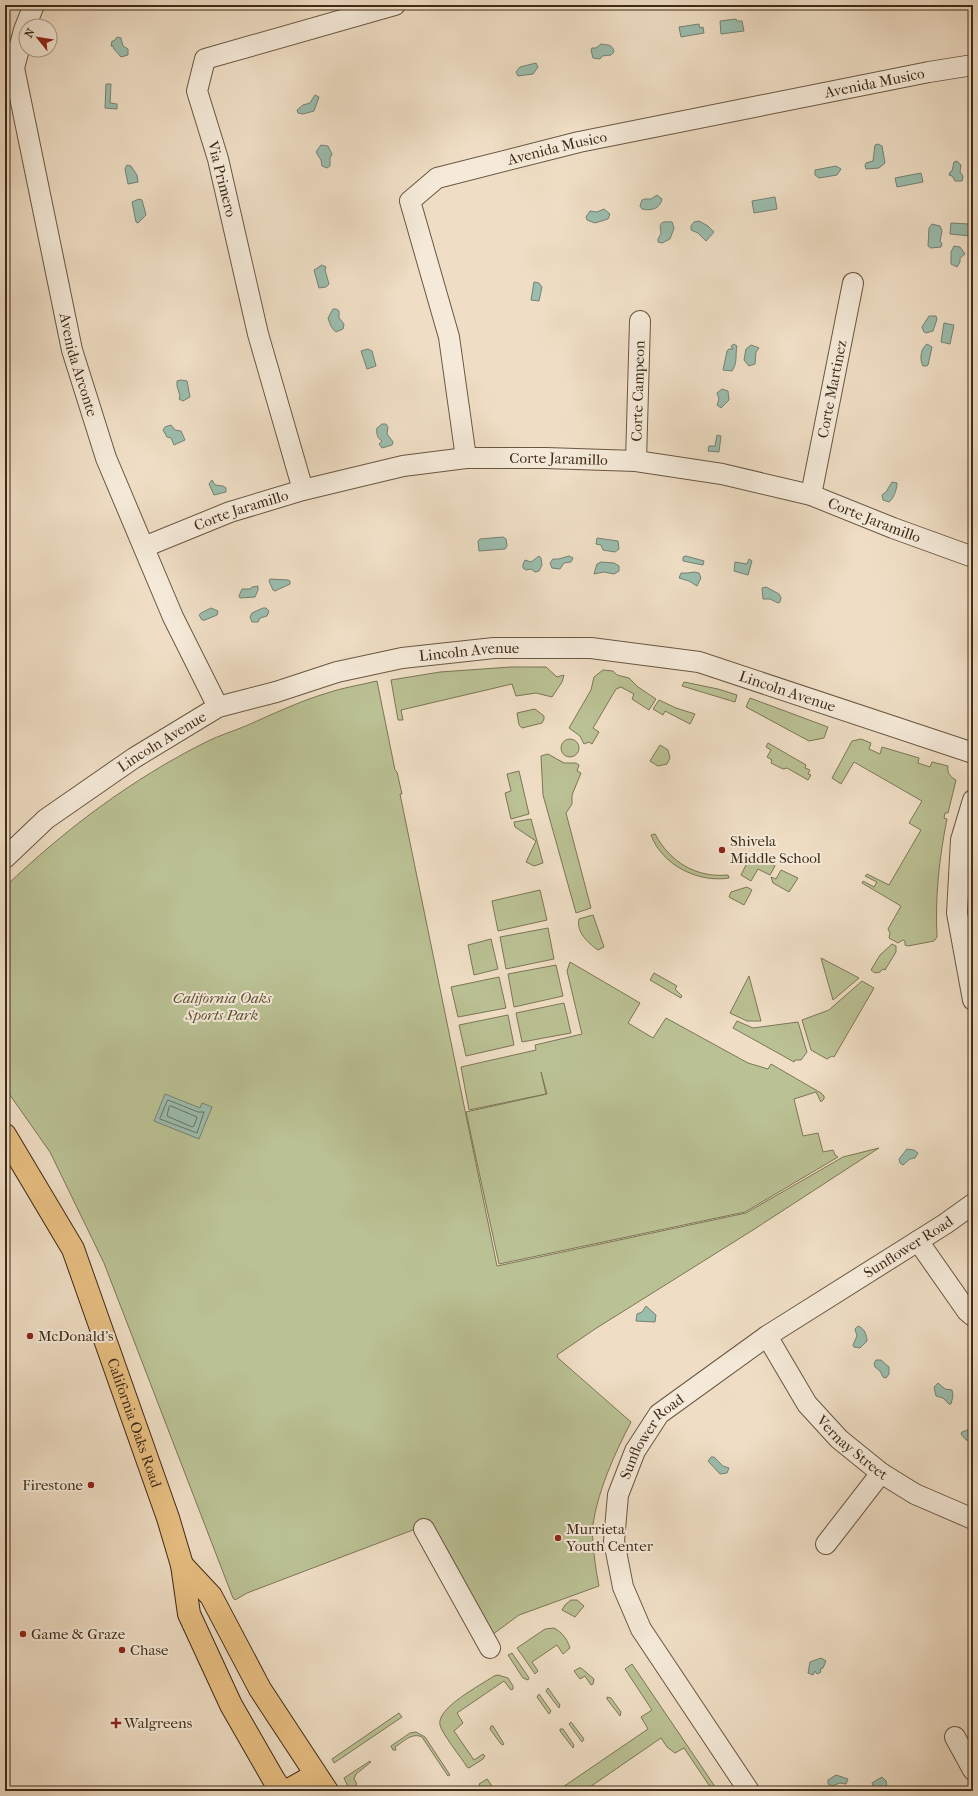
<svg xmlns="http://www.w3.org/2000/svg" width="978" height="1796" font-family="'IM FELL French Canon',serif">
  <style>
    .green { fill: #bac194; stroke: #7c7656 }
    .water { fill: #9bbdae; stroke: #768272 }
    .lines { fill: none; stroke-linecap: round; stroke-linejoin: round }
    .shore { stroke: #6c7462; stroke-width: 1 }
    .minor-casing { stroke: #6a5742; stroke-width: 22 }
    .major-casing { stroke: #3e2a17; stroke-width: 24 }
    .minor { stroke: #f5ead9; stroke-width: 20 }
    .major { stroke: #e8bf82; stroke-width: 22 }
    .poi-dot { fill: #8f2418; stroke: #f5ead9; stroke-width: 1.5 }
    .labels { text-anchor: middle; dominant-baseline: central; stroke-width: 4; stroke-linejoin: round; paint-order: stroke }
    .street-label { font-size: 15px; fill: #3e2a17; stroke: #f5ead9 }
    .poi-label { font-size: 15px; fill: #3e2a17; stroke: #f5ead9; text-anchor: start }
    .park-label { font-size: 15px; font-style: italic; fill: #5d5036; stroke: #f5ead9 }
  </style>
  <rect width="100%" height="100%" fill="#efdec5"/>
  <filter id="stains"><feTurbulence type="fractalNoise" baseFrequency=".005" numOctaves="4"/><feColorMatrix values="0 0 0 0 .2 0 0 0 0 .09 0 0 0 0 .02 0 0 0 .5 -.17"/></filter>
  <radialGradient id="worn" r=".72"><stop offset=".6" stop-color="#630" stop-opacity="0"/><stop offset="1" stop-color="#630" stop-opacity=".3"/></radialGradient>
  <path class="green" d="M511,667h35l11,10 7,-2 -2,7 -10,15 -16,-4 -20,3 -4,-12 -111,26 2,10h-5l-7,-40 49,-8z
    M603,670l10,1 4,4 12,3 9,9 18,12 -7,11 -17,-11 2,-5 -13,-7 -5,2 -23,39 6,4 -7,12 -3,-2 -5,2 -4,-8 -11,-8 22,-38 3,-13z
    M377,681l18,89 2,2 5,22h-2l97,472 249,-53 97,-56 36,-9 -126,82 -158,99 -38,26 1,3 73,64c-16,31 -33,68 -38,102 -2,13 3,48 6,62l-80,29 -38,28 -63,-115 -171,65 -12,7 -2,-2 -129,-335 -54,-111 -45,-64v-201c59,-57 127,-108 201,-145 14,-7 28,-11 42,-17 25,-11 50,-23 76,-31 17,-6 36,-9 53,-13z
    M684,682l34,7 19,6 -2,7 -53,-16z
    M750,698l78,29 -4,11 -15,3 -63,-34z
    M659,700l17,8 19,6 -5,10 -25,-13 -2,4 -10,-6z
    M535,709l9,7v3l-2,4 -20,5 -3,-3 -2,-12z
    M561 748a9 9 0 1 1 18 0a9 9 0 1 1-18 0Z
    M861,739l10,4 -2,6 11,5 2,-7 37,11 -1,5 12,4 2,-5 16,4c-1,7 2,11 8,14l-8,33h-3l-1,5 3,1c-8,40 -12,78 -10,118l-3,4 -26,5 -3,-1v-4l-2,-1 -5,3 -9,-5 1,-5 -2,-4 13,-23 -39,-23 1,-2 11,6 3,-5 -12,-6 2,-2 22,11 32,-55 -12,-7 13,-22 -68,-39 -13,22 -9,-6 20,-37z
    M768,743l38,22 -1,3 5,2 -2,4 3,1 -3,5 -21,-12 -4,1 -12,-6 1,-3 -5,-3 4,-7 -5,-3z
    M660,745l8,5 2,8 -3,6 -9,2 -8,-5z
    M548,754l16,9h12l3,2 -2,6 4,2 -9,22v9l-6,9 25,95 -15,5 -33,-118 -2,-39z
    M519,771l10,43 -18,5 -6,-26 6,-2 -4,-17z
    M531,819l12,44 -9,3 -8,-4 10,-21 -21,-14 -1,-5z
    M655,834c15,28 41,44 73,41l1,3c-31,5 -67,-13 -78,-43z
    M763,859l12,7 -5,9 -12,-6 -7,12 -10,-6 6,-12z
    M781,870l17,8 -9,14 -16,-9 -2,-6 5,2z
    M747,887l5,3 -8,15 -15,-8 2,-5z
    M540,890l7,30 -49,11 -6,-30z
    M593,915l11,32 -6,3c-10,-7 -22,-18 -19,-31z
    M548,928l6,31 -48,10 -6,-32z
    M491,939l7,30 -24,6 -6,-30z
    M892,944l4,2v6l-11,18 -2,-1 -3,3 -5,1 -4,-3 9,-15z
    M821,958l38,20 -26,22z
    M570,962l70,41 -12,20 25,15 13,-20 82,45 20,6 3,-5 50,29 3,3v3l-3,3 -5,-10 -22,7 9,37 15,-3 5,19 10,-2 2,5 3,2 -93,55 -246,52 -33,-152 81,-18 -6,-22 5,22 -77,16 -8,-43 75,-17 -1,-5 47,-11 -15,-63z
    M556,965l7,31 -49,11 -6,-33z
    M654,973l23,13 -2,3 7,7 -1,2 -31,-18z
    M749,976l12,45h-14l-17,-8z
    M499,977l7,31 -48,9 -7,-30z
    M862,981l12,7 -40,69 -2,-1 -5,3 -16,-9 -9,-30 27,-10z
    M564,1003l7,30 -49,9 -6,-29z
    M508,1015l6,30 -48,11 -7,-31z
    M737,1021l16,7 45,-6 9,30 -6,8h-6l-1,2 -61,-34z
    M571,1600h6l7,6 -9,11 -13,-7 3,-5z
    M554,1628c9,5 13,11 16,20l-7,6 -6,-9 -25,17 6,9 -3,3 -18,-26 28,-19z
    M512,1653l17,25 -1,2 -5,-2 -15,-23z
    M632,1664l86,127h-5l-29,-43 -9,5 -8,-6 -6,-9 -77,53h-27l91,-62 -7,-12 11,-7 -27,-41z
    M579,1668h2l13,11 -1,5 -2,1 -6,-9 -5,3 -6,-8z
    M498,1675l10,3 5,8v3l-2,1 -7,-9 -47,32 6,10 -9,8 20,29 9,-6 2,2 -2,3 -14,9 -2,-1c-6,-10 -25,-33 -27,-42 -4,-17 41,-40 54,-49z
    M548,1688l12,17 -1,3 -13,-17z
    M539,1694l12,17 -2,3 -12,-17z
    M607,1697l4,1 10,14 -1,4 -13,-17z
    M399,1713l3,4 -68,46 -2,-4z
    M571,1722l13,17 -2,3 -13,-18z
    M491,1726h2l11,18 -1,1 -2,-1 -11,-15z
    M560,1729h3l11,16 -1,3 -13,-17z
    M416,1732l9,5 25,38 -2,1 -26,-39c-10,-5 -19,5 -27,10l1,3h-3l-2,-4 19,-13z
    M370,1761l1,1 -15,12 -2,5 3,5 -5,5 1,2h-3l-6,-13z
    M487,1779l1,1 7,11h-12l-4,-7z"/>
  <path class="water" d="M736,19l1,2h5l2,10 -23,3 -1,-13z
    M699,24l1,4 3,-1 1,6 -23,4 -2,-10z
    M118,37l3,1 2,8 5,3v6l-7,2 -7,-8 -1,-3h-2l1,-5h2l2,-3z
    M601,44c6,1 12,0 13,8l-3,3 -9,1 -2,3 -7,-1 -2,-8 1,-2h4z
    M536,63l2,4 -5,7 -15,2 -2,-4 4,-5z
    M106,84h5l-1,19 7,1v5l-12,-1z
    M315,95l4,2 -5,14 -11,3 -5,-1 -1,-3 6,-5 7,-2z
    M878,144l4,2 3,17 -6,5 -13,1 -1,-3 1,-3 7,-2 2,-16z
    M321,145l7,1 4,8 -2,4v8l-3,2 -5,-2 -1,-6 -5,-8z
    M957,161l4,4 -1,7 3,4 -1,5h-7l-3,-5 -3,-1 1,-3 2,-1 2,-9z
    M127,165l4,1 6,9 1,7 -10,2 -3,-15z
    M836,166l5,3 -4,6 -18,3 -4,-3v-5z
    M921,173l2,9 -26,5 -2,-9z
    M657,195l5,4c-2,10 -11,12 -20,10l-2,-3 2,-6 3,-1h6z
    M775,197l2,12 -23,4 -2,-12z
    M139,199l3,1 4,15 -8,8 -2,-1 -4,-20z
    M604,209l6,5 -2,5 -13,4 -8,-3 -1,-3 4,-6 7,1z
    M699,221l9,5 6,6 -8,9 -8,-8 -7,-3v-4l3,-4z
    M672,222l2,6 -4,11 -8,4 -4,-1v-3l3,-5c-1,-10 -3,-13 11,-12z
    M969,222h4v16l-2,-2 -21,-2 1,-11 18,1z
    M932,224l8,2 2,5 -2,10 2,3 -1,3 -10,1 -3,-2 1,-18z
    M954,246l6,1 5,7 -5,4v4l-3,5 -6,-3v-12z
    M322,265l4,2 -1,3 4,14 -3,3 -7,1 -5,-18z
    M534,282l5,1 3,4 -3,14 -8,-1z
    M333,309h3l3,2v7l5,6 -1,5 -7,3c-5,-4 -6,-8 -8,-14z
    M929,316h7l1,3 -4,12 -7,2 -2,-1 -2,-5z
    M944,323l10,2 -4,19 -9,-2z
    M734,344l3,2c-2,9 1,16 -5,25l-9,-1 4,-19 2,-2h4l-2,-3z
    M927,344l5,3 -4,18 -2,1h-3c-4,-7 -2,-18 4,-22z
    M751,345l8,3 -3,4 -1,12 -6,2 -5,-6 2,-11z
    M368,349l4,2 4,15 -9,3 -6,-18z
    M181,380l6,1 3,16 -7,4 -4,-2 1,-3 -3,-10v-5z
    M722,389l6,2 1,9 -8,8 -4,-3 2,-6 -2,-6z
    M382,424h4l2,3 -1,7 6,8 -1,3 -10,3 -3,-4 3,-3c-5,-3 -6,-8 -5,-13z
    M171,425l4,5 6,1 4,9 -11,5 -3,-7 -4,-1 -4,-7 2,-3z
    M717,435l4,1 -2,16 -11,-1 1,-5h6z
    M212,480l3,5 8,1 3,2v4l-12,3 -5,-11z
    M892,482l5,1c0,6 -3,15 -8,19l-6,-2 -1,-5 4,-3z
    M503,537l3,2 1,7 -2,3 -26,2 -1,-10 2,-2z
    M597,538l21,3 1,8 -4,3 -12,-2 -2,-5 -5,-1z
    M539,556l2,2 1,7 -3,6 -4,1 -4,-3 -5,1 -3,-2v-4l2,-4 6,2z
    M569,556l4,2 -2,4 -7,1 -4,6 -8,-1 -2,-5 3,-4h6z
    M686,556l18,5 -1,4 -20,-4v-4z
    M749,559l3,2 -4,14 -14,-4 1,-9 12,2z
    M601,562l13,1 5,3v5l-5,3 -10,-2 -10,2 3,-10z
    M694,572l5,1 2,5 -4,8 -8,-5 -10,-3 2,-5h7z
    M270,579l18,1 2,1v3l-15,7 -2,-1 -4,-9z
    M258,586v4l-3,7 -15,1 -1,-2 3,-7h8l2,-2z
    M766,587l13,7 2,4 -1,4 -2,1 -8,-4h-7l-1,-11z
    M211,608l7,3 -1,4 -12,5h-3l-3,-5 2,-2z
    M263,608h3l3,3 -2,5 -7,2 -2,4h-6l-2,-5 2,-4z
    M165,1094l35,14 2,-5 10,4 -13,32 -45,-18z
    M907,1149l7,1 4,3 -3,5 -5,1 -7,6 -3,-2 -1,-4z
    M646,1306l10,9 -1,7 -19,-1 1,-7 5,-2z
    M858,1326c6,2 9,9 9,15l-7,7 -6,-1 -1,-2 4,-9 -2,-7z
    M876,1360h5l8,7v7l-3,4 -3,-1 -3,-6 -5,-4 -1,-3z
    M938,1383l7,6 7,1 1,6 -2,8h-2l-6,-6 -7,-2 -2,-9z
    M970,1429l3,2v10l-7,-1 -5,-6 1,-2z
    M711,1457h3l9,9 6,2 -2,5 -7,1 -12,-13z
    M821,1658l5,3 -3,7 -3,1 1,3 -4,2 -2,-3 -2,4 -5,-2 2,-11z
    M836,1775l12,4 -2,5 -6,-1 -8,3 -4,-2v-4z
    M882,1777l4,4 1,6c-8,5 -12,5 -15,-4z"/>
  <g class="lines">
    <path class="shore" d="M168,1100l30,12h6l-7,21 -37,-14z
      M171,1106l26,11 -3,9 -2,1 -25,-11 2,-9z"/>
    <g class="minor-casing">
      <g id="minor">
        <path id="s1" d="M34,5l-10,25 -10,38 58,282 34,108 67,159 45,90"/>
        <path id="s2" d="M466,458l-17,-121 -39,-136 27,-23 142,-36 350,-70 44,-7"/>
        <path id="s3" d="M636,461l4,-140"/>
        <path d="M303,490l-45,-156 -40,-175 -21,-68 8,-32 190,-54"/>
        <path id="s4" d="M811,495l42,-212"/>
        <path id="s5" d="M144,547l86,-35 73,-22 100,-24 63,-8h80l90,3 86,13 89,21 82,33 80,29"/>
        <path d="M973,800l-12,40 -4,73 16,87"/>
        <path id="s6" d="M5,858l41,-39 88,-61 84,-51 58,-15 61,-20 65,-14 92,-10h97l108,14 274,91"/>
        <path d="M918,1241l49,70 6,5"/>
        <path id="s7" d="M767,1336l40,68 32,35 42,34 34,21 58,25"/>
        <path d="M424,1529l66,119"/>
        <path d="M826,1544l55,-71"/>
        <path d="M955,1737l18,33"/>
        <path id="s8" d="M749,1791l-108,-162 -18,-42 -9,-46 4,-46 17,-44 24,-37 108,-78 178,-112 28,-20"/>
      </g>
    </g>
    <g class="major-casing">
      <g id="major">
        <path id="s9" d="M5,1135l68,114 95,269 14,47 7,49 42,91 43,75 8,11"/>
        <path d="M182,1565l29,31 49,93 67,102"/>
        <path d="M287,1791l28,-16"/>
      </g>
    </g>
    <use href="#minor" class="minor"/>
    <use href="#major" class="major"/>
  </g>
  <g class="poi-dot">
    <circle cx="722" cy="850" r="4"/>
    <circle cx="30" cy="1336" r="4"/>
    <circle cx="91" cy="1485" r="4"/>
    <circle cx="558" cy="1538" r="4"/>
    <circle cx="23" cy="1634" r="4"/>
    <circle cx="122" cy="1650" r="4"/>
    <path d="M114 1717h4v4h4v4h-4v4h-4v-4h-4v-4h4z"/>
  </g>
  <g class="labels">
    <g class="street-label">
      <text stroke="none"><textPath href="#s2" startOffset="747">Avenida Musico</textPath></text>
      <text stroke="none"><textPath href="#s2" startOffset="423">Avenida Musico</textPath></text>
      <text transform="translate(222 179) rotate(76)">Via Primero</text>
      <text stroke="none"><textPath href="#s1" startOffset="370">Avenida Arconte</textPath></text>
      <text stroke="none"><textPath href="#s4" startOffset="108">Corte Martinez</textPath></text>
      <text stroke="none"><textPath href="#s3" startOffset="70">Corte Campeon</textPath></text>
      <text stroke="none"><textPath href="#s5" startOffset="428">Corte Jaramillo</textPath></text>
      <text stroke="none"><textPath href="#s5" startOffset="104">Corte Jaramillo</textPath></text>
      <text stroke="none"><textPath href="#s5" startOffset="752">Corte Jaramillo</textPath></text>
      <text stroke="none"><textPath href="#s6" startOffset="520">Lincoln Avenue</textPath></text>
      <text stroke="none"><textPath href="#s6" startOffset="844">Lincoln Avenue</textPath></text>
      <text stroke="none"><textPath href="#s6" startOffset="196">Lincoln Avenue</textPath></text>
      <text stroke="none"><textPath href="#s8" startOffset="725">Sunflower Road</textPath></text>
      <text stroke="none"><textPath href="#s9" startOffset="317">California Oaks Road</textPath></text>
      <text stroke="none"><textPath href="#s8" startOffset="402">Sunflower Road</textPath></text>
      <text stroke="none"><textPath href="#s7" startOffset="142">Vernay Street</textPath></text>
    </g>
    <g class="poi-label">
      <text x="730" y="841">Shivela<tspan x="730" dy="17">Middle School</tspan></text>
      <text x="38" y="1336">McDonald's</text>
      <text x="83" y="1485" text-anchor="end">Firestone</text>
      <text x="566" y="1529">Murrieta<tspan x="566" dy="17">Youth Center</tspan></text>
      <text x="31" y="1634">Game &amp; Graze</text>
      <text x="130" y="1650">Chase</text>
      <text x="124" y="1723">Walgreens</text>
    </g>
    <g class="park-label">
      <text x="222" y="998">California Oaks<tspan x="222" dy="17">Sports Park</tspan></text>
    </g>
  </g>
  <rect width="978" height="1796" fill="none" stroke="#efdec5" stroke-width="20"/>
  <rect x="6" y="6" width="966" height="1784" fill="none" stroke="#3e2a17" stroke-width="2"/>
  <rect x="10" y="10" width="958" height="1776" fill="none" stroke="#3e2a17"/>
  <g transform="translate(38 38) rotate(300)"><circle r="19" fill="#f5ead9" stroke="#ac9d8b"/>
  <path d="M0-3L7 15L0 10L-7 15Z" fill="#8f2418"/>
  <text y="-6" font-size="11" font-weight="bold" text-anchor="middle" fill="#3e2a17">N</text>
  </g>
  <rect width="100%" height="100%" filter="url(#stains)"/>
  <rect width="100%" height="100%" fill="url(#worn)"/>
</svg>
